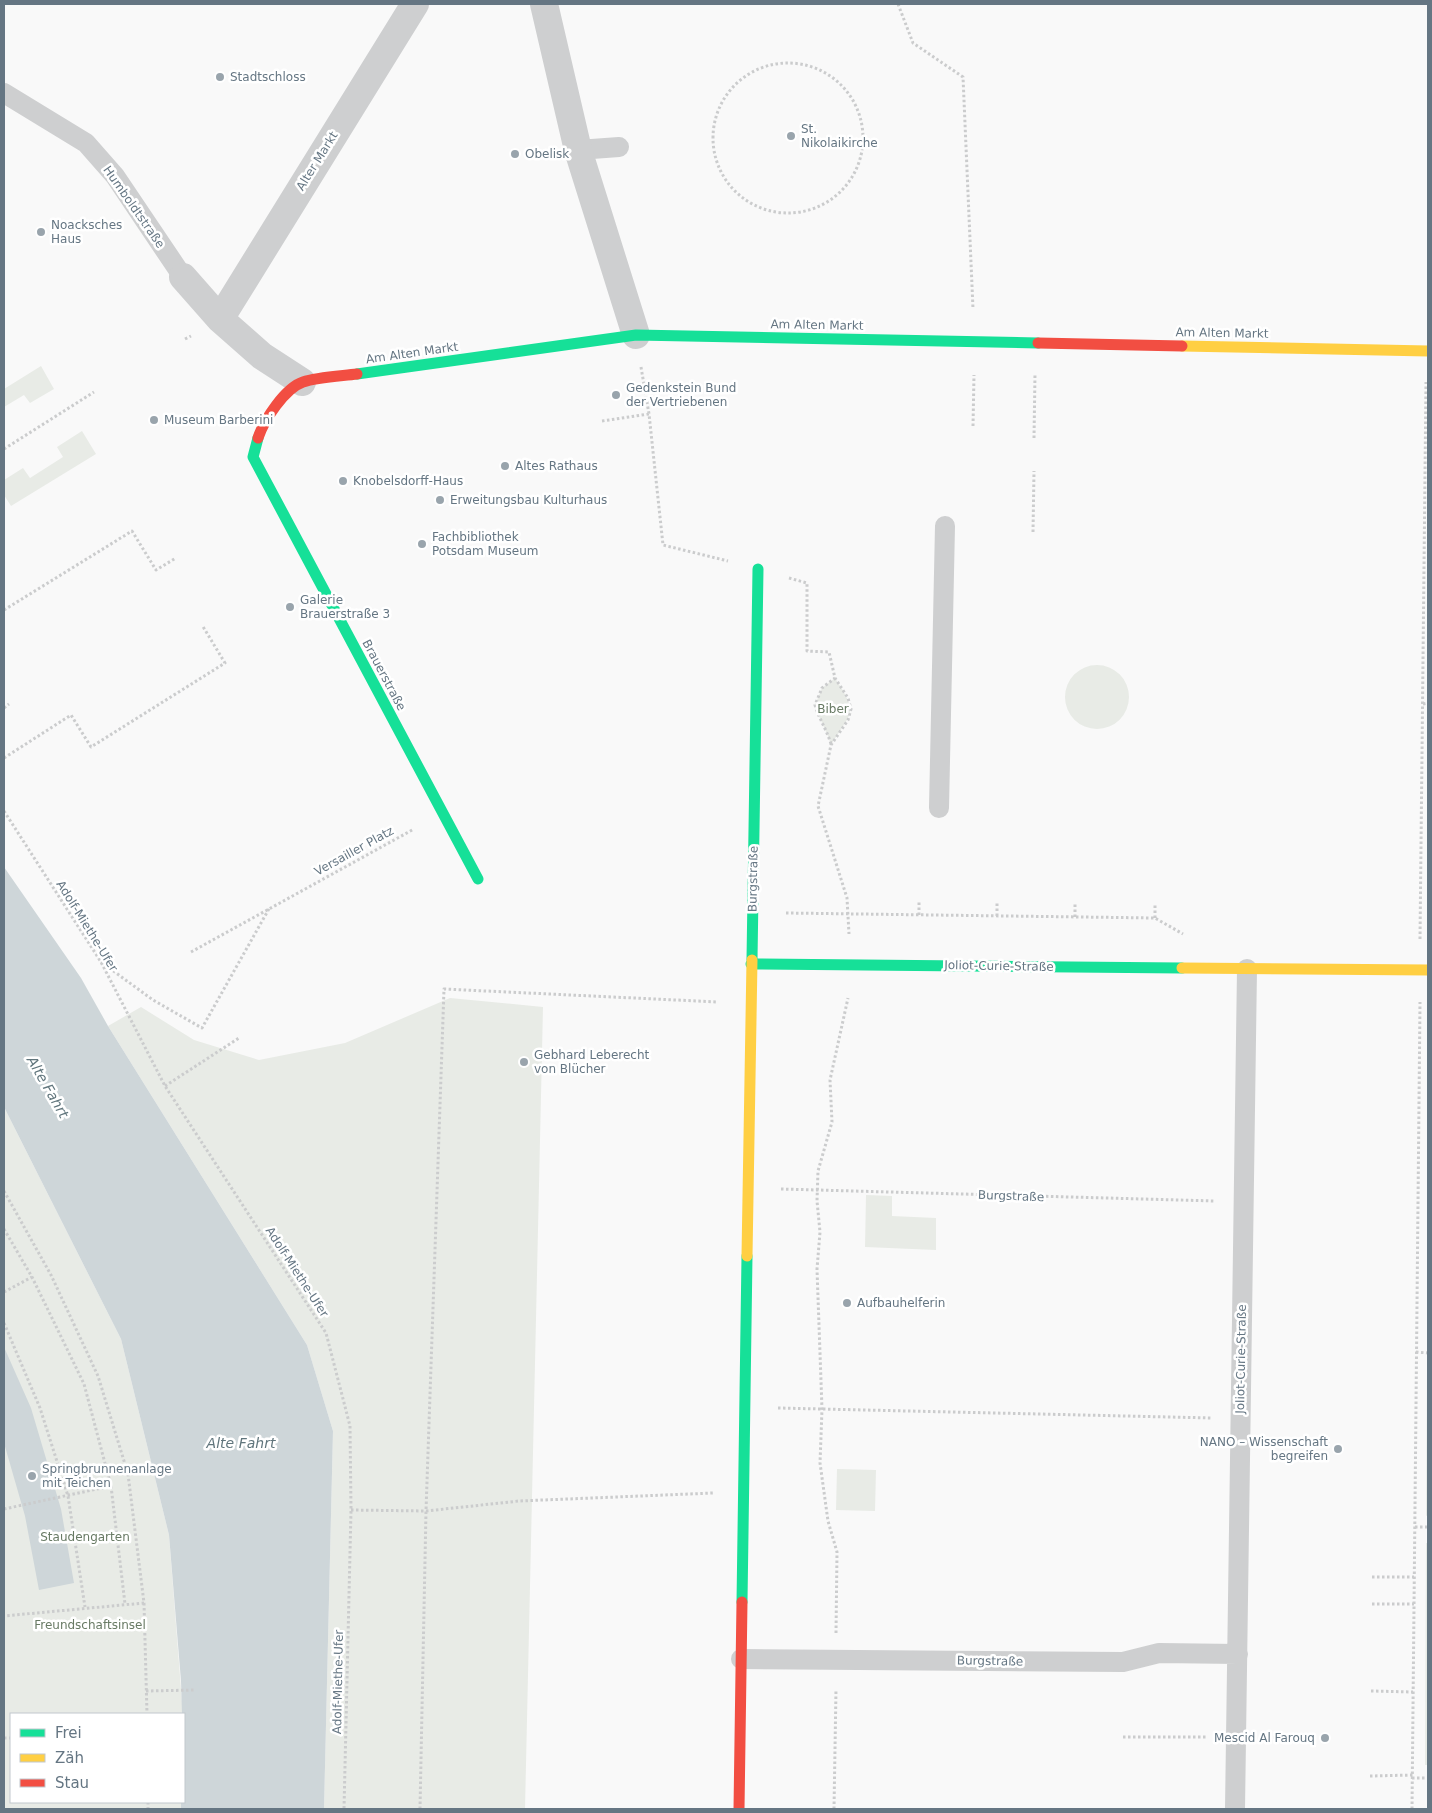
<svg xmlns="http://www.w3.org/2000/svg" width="1432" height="1813" font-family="'DejaVu Sans',sans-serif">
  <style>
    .green { fill: #e8ebe6 }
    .water { fill: #ced6d9 }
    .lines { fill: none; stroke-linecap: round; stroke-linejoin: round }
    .path { stroke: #cbcccd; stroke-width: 3; stroke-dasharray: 2.5 2.5; stroke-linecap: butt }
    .lane { stroke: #cecfd0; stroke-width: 20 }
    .street { stroke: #cecfd0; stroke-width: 28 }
    .fast { stroke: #16e098; stroke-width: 11 }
    .slow { stroke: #ffcf43; stroke-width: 11 }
    .jam { stroke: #f24e42; stroke-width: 11 }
    .poi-dot { fill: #99a4ac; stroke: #fff; stroke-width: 2 }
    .labels { text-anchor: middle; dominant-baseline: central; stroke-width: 5; stroke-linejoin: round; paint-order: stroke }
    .poi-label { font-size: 12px; fill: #657683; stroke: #fff; text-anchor: start }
    .street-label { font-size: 12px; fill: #657683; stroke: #fff }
    .park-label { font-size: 12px; fill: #687a64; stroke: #fff }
    .water-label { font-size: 14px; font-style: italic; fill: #60757c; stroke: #fff }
  </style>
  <rect width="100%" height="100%" fill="#f9f9f9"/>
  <path class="green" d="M41,366l13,23 -24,14 -6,-8 -20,12v-18z
    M82,431l14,23 -85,52 -7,-11v-15l19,-12 7,10 33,-21 -6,-10z
    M1065 697a32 32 0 1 1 64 0a32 32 0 1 1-64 0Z
    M835,678c24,37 17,32 -4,67 -4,-14 -12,-26 -16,-40l7,-17z
    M450,998l93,9 -18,802h-201l9,-378 -26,-86 -199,-319 33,-19 53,33 65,20 86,-17z
    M4,1107l117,232 48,196 13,167v12h-171v88h170v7h-177z
    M866,1195l26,1v20l44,2v32l-71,-3z
    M1427,1368l1,147 -2,1v-1z
    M837,1469l39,1 -1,41 -39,-1z
    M1426,1543h2v222h-3z"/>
  <path class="water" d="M4,867l77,111 27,48 199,319 26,86 -9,378h-143v-7h3v-88h-2l-1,-33 -12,-146 -48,-196 -117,-232z
    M4,1347l27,61 30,101 13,74 -35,7 -14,-74 -21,-73z"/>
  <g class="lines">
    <path class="path" d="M898,4l15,39 50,34 10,232
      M713 138a75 75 0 1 1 150 0a75 75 0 1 1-150 0Z
      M185,339l6,-3
      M641,367l8,47 14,131 65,16
      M602,421l47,-7
      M973,426l1,-51
      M1034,438l1,-64
      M4,449l90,-57
      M1033,532l1,-61
      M789,578l18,5v68l22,1 6,26 13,20 3,11 -3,11 -17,25 -13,61 29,92 2,36
      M4,610l128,-79 24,39 20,-12
      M1423,704l5,-1
      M4,708l5,-4
      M831,744c-4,-14 -12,-25 -16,-39l7,-17 13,-10
      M4,758l67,-43 20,32 134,-84 -23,-38
      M4,811l97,151 64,124 161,247 24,93 1,84 -7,299
      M786,913l369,5 28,16
      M919,915v-14
      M997,916v-14
      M1075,917v-14
      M1155,918v-13
      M1420,939l6,-557
      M191,952l223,-123
      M101,962l52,38 49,28 68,-121
      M165,1086l74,-48
      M781,1189l434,12
      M4,1191l47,84 47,101 30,98 16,129 -140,13
      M4,1229l28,48 52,107 27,102 14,118
      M4,1292l28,-15
      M4,1323l36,85 28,88 17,111
      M1416,1352l12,1
      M778,1408l434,10
      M4,1509l107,-23
      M351,1510l75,1 93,-10 194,-8
      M1415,1527h13
      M1372,1577h42
      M144,1603l3,111
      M1372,1604h42
      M836,1633l1,-81 -9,-31 -8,-58 2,-54 -5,-140 3,-37 -3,-31 1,-30 14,-49 -2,-42 18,-82
      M146,1691l50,-1
      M1371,1691l42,1
      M1123,1737h84
      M1263,1737l41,1
      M4,1738h7
      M1370,1776l43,-1
      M1412,1778h16
      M148,1802v7
      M420,1809l6,-298 18,-522 274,13
      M834,1809l2,-120
      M1412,1809l8,-807"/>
    <path class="lane" d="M4,93l82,50 29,33 68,101
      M578,150l41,-3
      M939,808l6,-282
      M741,1659l382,3 36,-9 79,1
      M1235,1809l12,-840"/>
    <path class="street" d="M544,4l34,146 58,185
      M183,277l37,42 42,37 40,26
      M220,319l195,-315"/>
    <path class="fast" d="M357,374l279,-39 402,8
      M258,438l-5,19 225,422
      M752,960l6,-391
      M751,964l431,4
      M742,1602l5,-346"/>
    <path class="slow" d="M1182,346l246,5
      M1182,968l246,2
      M747,1256l5,-296"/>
    <path class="jam" d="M1038,343l144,3
      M258,438c6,-18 27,-50 45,-56 14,-5 38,-6 54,-8
      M739,1809l3,-207"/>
  </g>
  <g class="poi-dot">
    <circle cx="220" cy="77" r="5"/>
    <circle cx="791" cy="136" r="5"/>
    <circle cx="515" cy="154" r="5"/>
    <circle cx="41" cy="232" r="5"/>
    <circle cx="616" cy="395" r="5"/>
    <circle cx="154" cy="420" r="5"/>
    <circle cx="505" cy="466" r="5"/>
    <circle cx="343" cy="481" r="5"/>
    <circle cx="440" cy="500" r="5"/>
    <circle cx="422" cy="544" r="5"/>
    <circle cx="290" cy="607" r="5"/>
    <circle cx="524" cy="1062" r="5"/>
    <circle cx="847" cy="1303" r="5"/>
    <circle cx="1338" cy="1449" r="5"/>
    <circle cx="32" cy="1476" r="5"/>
    <circle cx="1325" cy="1738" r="5"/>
  </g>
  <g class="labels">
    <g class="poi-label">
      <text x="230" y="77">Stadtschloss</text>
      <text x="801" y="129">St.<tspan x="801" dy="14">Nikolaikirche</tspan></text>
      <text x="525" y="154">Obelisk</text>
      <text x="51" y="225">Noacksches<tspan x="51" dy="14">Haus</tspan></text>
      <text x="626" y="388">Gedenkstein Bund<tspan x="626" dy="14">der Vertriebenen</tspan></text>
      <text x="164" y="420">Museum Barberini</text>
      <text x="515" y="466">Altes Rathaus</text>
      <text x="353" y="481">Knobelsdorff-Haus</text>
      <text x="450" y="500">Erweitungsbau Kulturhaus</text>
      <text x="432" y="537">Fachbibliothek<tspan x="432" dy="14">Potsdam Museum</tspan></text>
      <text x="300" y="600">Galerie<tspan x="300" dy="14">Brauerstraße 3</tspan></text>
      <text x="534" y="1055">Gebhard Leberecht<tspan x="534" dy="14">von Blücher</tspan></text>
      <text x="857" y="1303">Aufbauhelferin</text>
      <text x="1328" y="1442" text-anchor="end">NANO – Wissenschaft<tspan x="1328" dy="14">begreifen</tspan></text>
      <text x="42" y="1469">Springbrunnenanlage<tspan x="42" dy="14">mit Teichen</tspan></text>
      <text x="1315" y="1738" text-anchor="end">Mescid Al Farouq</text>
    </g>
    <g class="street-label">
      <text transform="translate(317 161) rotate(-58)">Alter Markt</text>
      <text transform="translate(134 207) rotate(55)">Humboldtstraße</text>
      <text transform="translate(817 325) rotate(1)">Am Alten Markt</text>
      <text transform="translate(1222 333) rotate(1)">Am Alten Markt</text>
      <text transform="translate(412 353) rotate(-8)">Am Alten Markt</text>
      <text transform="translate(384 675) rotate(62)">Brauerstraße</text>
      <text transform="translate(354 851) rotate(-29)">Versailler Platz</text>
      <text transform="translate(753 879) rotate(-89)">Burgstraße</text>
      <text transform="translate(87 926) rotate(58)">Adolf-Miethe-Ufer</text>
      <text transform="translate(999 966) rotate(1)">Joliot-Curie-Straße</text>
      <text transform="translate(1011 1196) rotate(2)">Burgstraße</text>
      <text transform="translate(297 1272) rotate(57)">Adolf-Miethe-Ufer</text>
      <text transform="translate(1241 1359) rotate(-89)">Joliot-Curie-Straße</text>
      <text transform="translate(990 1661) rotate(1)">Burgstraße</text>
      <text transform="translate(338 1682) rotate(-89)">Adolf-Miethe-Ufer</text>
    </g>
    <g class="park-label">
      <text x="833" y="709">Biber</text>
      <text x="85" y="1537">Staudengarten</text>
      <text x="90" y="1625">Freundschaftsinsel</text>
    </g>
    <g class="water-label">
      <text transform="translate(48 1087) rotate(60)">Alte Fahrt</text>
      <text x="241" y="1443">Alte Fahrt</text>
    </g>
  </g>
  <rect width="1432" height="1813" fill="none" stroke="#657683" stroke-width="10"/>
  <rect x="10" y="1713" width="175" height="90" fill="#ffffff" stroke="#c1c8cd"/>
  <rect x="20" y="1729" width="25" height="8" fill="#16e098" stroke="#c1c8cd"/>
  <text x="55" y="1738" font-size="15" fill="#657683">Frei</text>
  <rect x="20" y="1754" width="25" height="8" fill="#ffcf43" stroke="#c1c8cd"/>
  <text x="55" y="1763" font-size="15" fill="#657683">Zäh</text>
  <rect x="20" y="1779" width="25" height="8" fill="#f24e42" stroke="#c1c8cd"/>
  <text x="55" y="1788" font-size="15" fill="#657683">Stau</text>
</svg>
